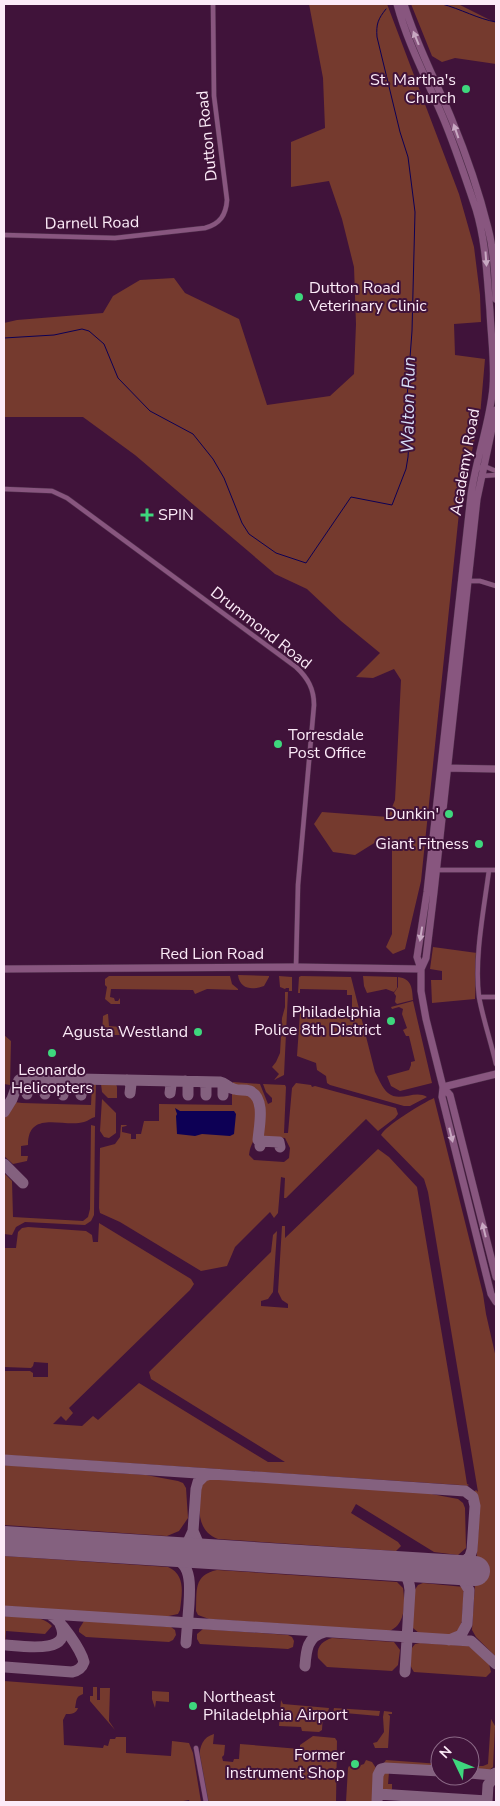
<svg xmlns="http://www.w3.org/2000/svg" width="500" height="1806" font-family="'Nunito Sans',sans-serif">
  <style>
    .green { fill: #753a2e }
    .water { fill: #0d0055 }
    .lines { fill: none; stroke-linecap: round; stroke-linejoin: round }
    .stream { stroke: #0d0055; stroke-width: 1 }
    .taxiway { stroke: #84617f; stroke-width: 11 }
    .runway { stroke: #84617f; stroke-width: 30 }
    .street-casing { stroke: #502f4c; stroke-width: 5.5 }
    .secondary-casing { stroke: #502f4c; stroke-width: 8 }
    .street { stroke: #88567f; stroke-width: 4.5 }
    .secondary { stroke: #88567f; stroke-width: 7 }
    .oneway { fill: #c8a8c2 }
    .poi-dot { fill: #3ed77d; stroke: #40133a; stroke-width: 2 }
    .labels { text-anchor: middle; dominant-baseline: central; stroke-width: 4; stroke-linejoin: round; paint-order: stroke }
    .poi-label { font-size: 16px; fill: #fcebf8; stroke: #40133a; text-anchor: end }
    .street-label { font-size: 16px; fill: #fcebf8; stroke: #40133a }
    .water-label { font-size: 18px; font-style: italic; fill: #d6ddf5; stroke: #40133a }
  </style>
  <rect width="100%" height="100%" fill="#40133a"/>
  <path class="green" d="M309,4h78l72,190 15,53 6,48 1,27 -27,2 1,31 30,4 -5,57 -20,87 -39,378 -16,68 -12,5 -7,-7 6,-13v-93l-13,-1 -24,15 -22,-3 -19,-28 8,-12 66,5 7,-17 6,-120 -7,-11 -21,9 -17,-1 24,-24 -39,-32 -34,-32 -32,-15 -140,-119 -52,-38h-79v-94l13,-3 86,-7 10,-17 27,-16 34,-2 11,15 54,26 28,86 63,-9 24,-22 2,-50 -2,-57 -12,-48 -13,-38 -38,6v-45l34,-14 -2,-50z
    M411,4h47l38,19v41l-41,-6 -13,4 -10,-6z
    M433,947l44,6 -2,46 -43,4 -1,-23h11v-9l-12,-2z
    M238,975l31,1v1l-5,9c-11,4 -24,4 -26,-11z
    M109,976h121l2,8 6,5v1l-31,-1 -12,5 -2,-4 -82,-1 -1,8 4,1 1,3h3l2,-3v6h-9l-6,-5 2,-12 -2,-2v-6z
    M279,976l13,1v14h-3v-3h-3l-1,1 -5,-2z
    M301,976l50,1 24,95c4,7 7,16 13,21 12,10 27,-4 39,4l-17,9h-6l-74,-21 -3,-2 -1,-7 -9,-6 -1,-7 -19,-7 3,-43h12l1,-3h39v-15h-5v-5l-47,-1v4h-2l1,-16z
    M363,976l34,1v11l-3,4 -8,-3 -19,4 -3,-7z
    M398,977c14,2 14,11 15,23l-16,4 -2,-2 1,-6 -2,-3 4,-6z
    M285,992h3l-4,83 -10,5 5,-6 -7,-7 4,-5 4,-9 2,-35 3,-11z
    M413,1001l19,82 -32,8 -9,-5 -4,-10 22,-6 2,-5v-3l4,-1 -6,-25h-3l-3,-6 4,-2 -5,-14 1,-5 -4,-2 -7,2 -1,-2z
    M107,1014h1l1,12 12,1 2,8h-21l1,-19z
    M4,1035l7,6 -1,44 -6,-1z
    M93,1082l3,3 -1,32c-4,1 -7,4 -11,5 -20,6 -56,-13 -56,23l-7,1v10h7l-1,5 -14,3 -9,-8v-38l10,-16 8,1 69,2 1,-20z
    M233,1082l27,2 8,20 4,-2v-4l-6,-6 -3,-8 22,1 1,2 -2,46h4l4,-45 4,-5 15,2 1,2 3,-1 81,22 2,6 -3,4 -17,13 -12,-12 -80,79h-2l1,-20 -4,-1 -3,36 -4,5 -4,-6 -35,35 -8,19 -26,5 -81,-49 -20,-9 -1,-5 1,-60 15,-4 5,-7 1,-12h6l-1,1 -4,1v5l9,2v5h5v-5h5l3,-13h15v-17l73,1v-13c24,1 26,6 24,29 0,5 1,11 -1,16 -3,8 -5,9 -6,18l5,5 30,2 5,-4 1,-10 -5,-10 -24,-2c1,-28 9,-49 -29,-49z
    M103,1083l13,1 1,3v11h-9l-6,-6 -1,-8z
    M434,1098l49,196 3,20 10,44v299l-20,-20 -4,-7 8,-125 -6,-13 2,-2 2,2 -50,-300 -4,-13 -43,-44c5,-10 42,-32 53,-37z
    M102,1099l14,14v20l-7,5 -5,-1 -4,-6z
    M91,1125l4,1 -1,89 -3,6 -6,4 -60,-3 -9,5 -4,8 -8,-1v-61l8,8 1,36 70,4 5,-4 2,-8z
    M378,1149l11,8 28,30 47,278 3,19 2,1 -2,1 -7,-1 -456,-30v-84h26l3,2v4h15v-14l-14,-1 -1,4 -2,2 -27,-1v-119h12l2,-16 4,-4 6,-1 58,4 6,4 1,7h5l1,-19 92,56 3,5 -4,6 -121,118 4,5 -7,8 -5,-5 -8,8 29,2 11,-10 5,4 41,-37 129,79h17l-134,-83 -2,-7 122,-120 2,-17 4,-4 -4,61 -5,7 -7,2v5l27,2v-4l-6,-4 -4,-8 4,-66h3v12z
    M4,1465l142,10 32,6 5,2 3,5 2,30 -9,13 -12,5 -163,-11z
    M208,1479l213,13 37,7 5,4 2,5 1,40 -8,7 -24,-3 -78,-48 -5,9 47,29 3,4 -5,5 -178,-12c-23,-9 -19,-32 -17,-53l3,-5z
    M4,1556l164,11c18,8 14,26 12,43l-2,4 -14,3 -160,-11z
    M217,1570l180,12 6,6c2,15 3,37 -14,43l-180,-12 -11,-4 -2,-4c1,-20 -3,-36 21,-41z
    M423,1583l41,4 -2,34 -3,9 -9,5 -31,-2 -6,-5 -1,-5 2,-32 4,-6z
    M4,1616c14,1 38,-2 48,10l-7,8 -39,-3 -2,30z
    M84,1621l87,6 4,3 1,5 -3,5 -4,2 -83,-5 -7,-5v-3z
    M203,1629l85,6 4,2 2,4 -1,6 -5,2 -88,-5 -3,-5v-5z
    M332,1638l62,4 6,8 -2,15 -6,6 -65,-4 -9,-9c-2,-11 4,-17 14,-20z
    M420,1643l49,3 20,18 2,8 -5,5 -72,-5c-6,-8 -7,-20 1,-28z
    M4,1681l79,6v7c-8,3 -6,6 -8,14h3c-2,6 -7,6 -12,6l-3,6 1,25 39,3 1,-3 4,1 2,-7h5l1,-2h10v16l45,3 1,-15 17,2 4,10 8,49h-11l-1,-2 -11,2h-174z
    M93,1687h4v13h3v-12h10l-1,33 6,9 -25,-29v-5h3z
    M152,1691l17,1v10l-13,-1 -1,7 -3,-9z
    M281,1700l2,4 46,4 -1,4h-5l-1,18 -3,2 -17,-1 -1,-4 -22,-1z
    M334,1708l46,3 -1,5 -46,-4z
    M384,1711l8,1v2h-4l2,2 -2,32h-13l-2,-5 4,-1 7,-10 -1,-15z
    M491,1719l4,7 -2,41 -5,4 -18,-1v-4h13l5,-2z
    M214,1734l-1,10 12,1 -1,10 -2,2 1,4 10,1 1,-3h5l1,-15 60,5v-4l13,-9 22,2 2,3 -1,61h-128c-4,-19 -20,-61 6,-68z
    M366,1760l6,2 4,6 -2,34h-28l2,-34 1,-2 11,1v-5l1,3 3,-1z
    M386,1760l54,4v4l-53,-3 -3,-2z
    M384,1770l5,2 -1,12h4v5l-3,3 -4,-1 -5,-5 1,-12z"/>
  <path class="water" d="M175,1108l5,3h54l2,3 -2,20 -4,2 -28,-2 -7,2 -18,-2 -1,-18 1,-2z"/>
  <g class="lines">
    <path class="stream" d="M442,4c19,5 36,15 54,18
      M4,338l50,-3 28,-6 7,2 15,13 14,34 32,33 43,23 20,25 11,19 18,45 7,11 27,19 30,10 45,-66 41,8 14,-36 2,-12 1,-18 -2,-41 5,-67 3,-119 -7,-55 -8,-25 -23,-95c-1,-13 1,-18 9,-28"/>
    <path class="taxiway" d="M42,1078l3,3v13
      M60,1079l3,3v13
      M79,1079l141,3 3,3v10
      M127,1080l4,4 -1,9
      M167,1081l4,4 -1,8
      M185,1081l3,4v10
      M202,1082l4,3v10
      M220,1082c6,1 8,6 14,7 5,2 10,0 16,2 16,8 9,35 8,49l2,2v4
      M17,1088l6,-5h2l2,3v8
      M4,1112l8,-13 7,-19 3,-2 57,1 3,3 -1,13
      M259,1141l20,1 1,5
      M4,1164l19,19
      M4,1460l461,31 8,6 2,9 -3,44 -2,6 -13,14 12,20 -2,34 -6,11 -12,5
      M211,1474l-7,2 -6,6 -2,7 -3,42 6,14 5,5 12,4
      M153,1551c36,7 38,19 36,53 -1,13 -2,26 -3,39
      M171,1552l16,-8 6,-13
      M373,1565c20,2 35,1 37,25l-5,82
      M4,1611l467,30 25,23
      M6,1645c14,1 69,10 54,-21
      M305,1666c1,-15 2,-30 20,-34
      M5,1667l67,5c5,-1 10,-4 12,-10 -3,-12 -23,-42 -35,-48
      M470,1773l22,2 4,-2
      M378,1794l109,7
      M377,1802l1,-27 3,-6 4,-1 55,3
      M487,1802l1,-17 8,-11"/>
    <path class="runway" d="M4,1541l471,30"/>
    <g class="street-casing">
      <path id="street" d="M4,235l111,3 90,-10c15,-4 21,-13 22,-28l-13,-104 -1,-92
        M475,470l9,-4 12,5
        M481,476l15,-1
        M4,489l48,2 15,7 229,169c12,11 18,22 18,38l-16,180 -2,82
        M468,581h12l16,5
        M436,870h60
        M489,870c-5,39 -15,88 -10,127 4,22 12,45 17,67
        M479,997h17
        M196,1748l10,54"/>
    </g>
    <g class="secondary-casing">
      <path id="secondary" d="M397,4c11,41 31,77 47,116 12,29 22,60 32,89 10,33 11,68 14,102 1,25 5,51 3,76 -3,36 -17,71 -22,108l-44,397 -10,65 4,12v22l5,28 17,68 -1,10 49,197 5,8
        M404,4c12,40 32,77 48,116 14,34 27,72 36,108 6,23 7,47 8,71
        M443,768l53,1
        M4,969l292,-2 125,2
        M421,969l5,-11 8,-66 43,-393 19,-89
        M443,1087l7,8 46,182
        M443,1087l53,-13"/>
    </g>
    <use href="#street" class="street"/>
    <use href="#secondary" class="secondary"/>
  </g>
  <defs><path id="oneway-solid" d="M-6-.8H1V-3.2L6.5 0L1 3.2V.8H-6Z" transform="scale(1.25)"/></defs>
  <g class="oneway">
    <use href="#oneway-solid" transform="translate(416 38) rotate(-112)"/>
    <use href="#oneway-solid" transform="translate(456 131) rotate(-109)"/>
    <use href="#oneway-solid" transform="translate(486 259) rotate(86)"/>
    <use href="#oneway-solid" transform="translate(421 934) rotate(99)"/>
    <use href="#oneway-solid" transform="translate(451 1135) rotate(76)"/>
    <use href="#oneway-solid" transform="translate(484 1230) rotate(-104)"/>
  </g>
  <g class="poi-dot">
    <circle cx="466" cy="89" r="5"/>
    <circle cx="299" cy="297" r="5"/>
    <path d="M144.5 507.5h5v5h5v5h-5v5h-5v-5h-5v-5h5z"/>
    <circle cx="278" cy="744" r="5"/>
    <circle cx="449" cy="814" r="5"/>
    <circle cx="479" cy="844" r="5"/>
    <circle cx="391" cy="1021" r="5"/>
    <circle cx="198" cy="1032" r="5"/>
    <circle cx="52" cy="1053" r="5"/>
    <circle cx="193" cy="1706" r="5"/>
    <circle cx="355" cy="1764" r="5"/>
  </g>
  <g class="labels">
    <g class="poi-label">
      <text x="456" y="80">St. Martha's<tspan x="456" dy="18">Church</tspan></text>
      <text x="309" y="288" text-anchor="start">Dutton Road<tspan x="309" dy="18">Veterinary Clinic</tspan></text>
      <text x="158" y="515" text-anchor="start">SPIN</text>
      <text x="288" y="735" text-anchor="start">Torresdale<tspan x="288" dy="18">Post Office</tspan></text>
      <text x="439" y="814">Dunkin'</text>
      <text x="469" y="844">Giant Fitness</text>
      <text x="381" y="1012">Philadelphia<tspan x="381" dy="18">Police 8th District</tspan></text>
      <text x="188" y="1032">Agusta Westland</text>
      <text x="52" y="1070" text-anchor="middle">Leonardo<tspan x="52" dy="18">Helicopters</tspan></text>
      <text x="203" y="1697" text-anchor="start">Northeast<tspan x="203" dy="18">Philadelphia Airport</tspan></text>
      <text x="345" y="1755">Former<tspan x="345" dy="18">Instrument Shop</tspan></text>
    </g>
    <g class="street-label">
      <text transform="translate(207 136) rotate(-96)">Dutton Road</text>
      <text transform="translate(92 223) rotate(-1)">Darnell Road</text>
      <text transform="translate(465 462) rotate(-80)">Academy Road</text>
      <text transform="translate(261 628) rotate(38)">Drummond Road</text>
      <text x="212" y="954">Red Lion Road</text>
    </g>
    <g class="water-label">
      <text transform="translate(408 405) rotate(-89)">Walton Run</text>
    </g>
  </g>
  <rect width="500" height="1806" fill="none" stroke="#fcebf8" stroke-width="10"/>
  <g transform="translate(455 1761) rotate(313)"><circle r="24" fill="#40133a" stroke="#8b6986"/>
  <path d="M0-4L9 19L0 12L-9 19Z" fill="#3ed77d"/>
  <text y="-8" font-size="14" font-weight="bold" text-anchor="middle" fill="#fcebf8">N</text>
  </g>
</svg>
